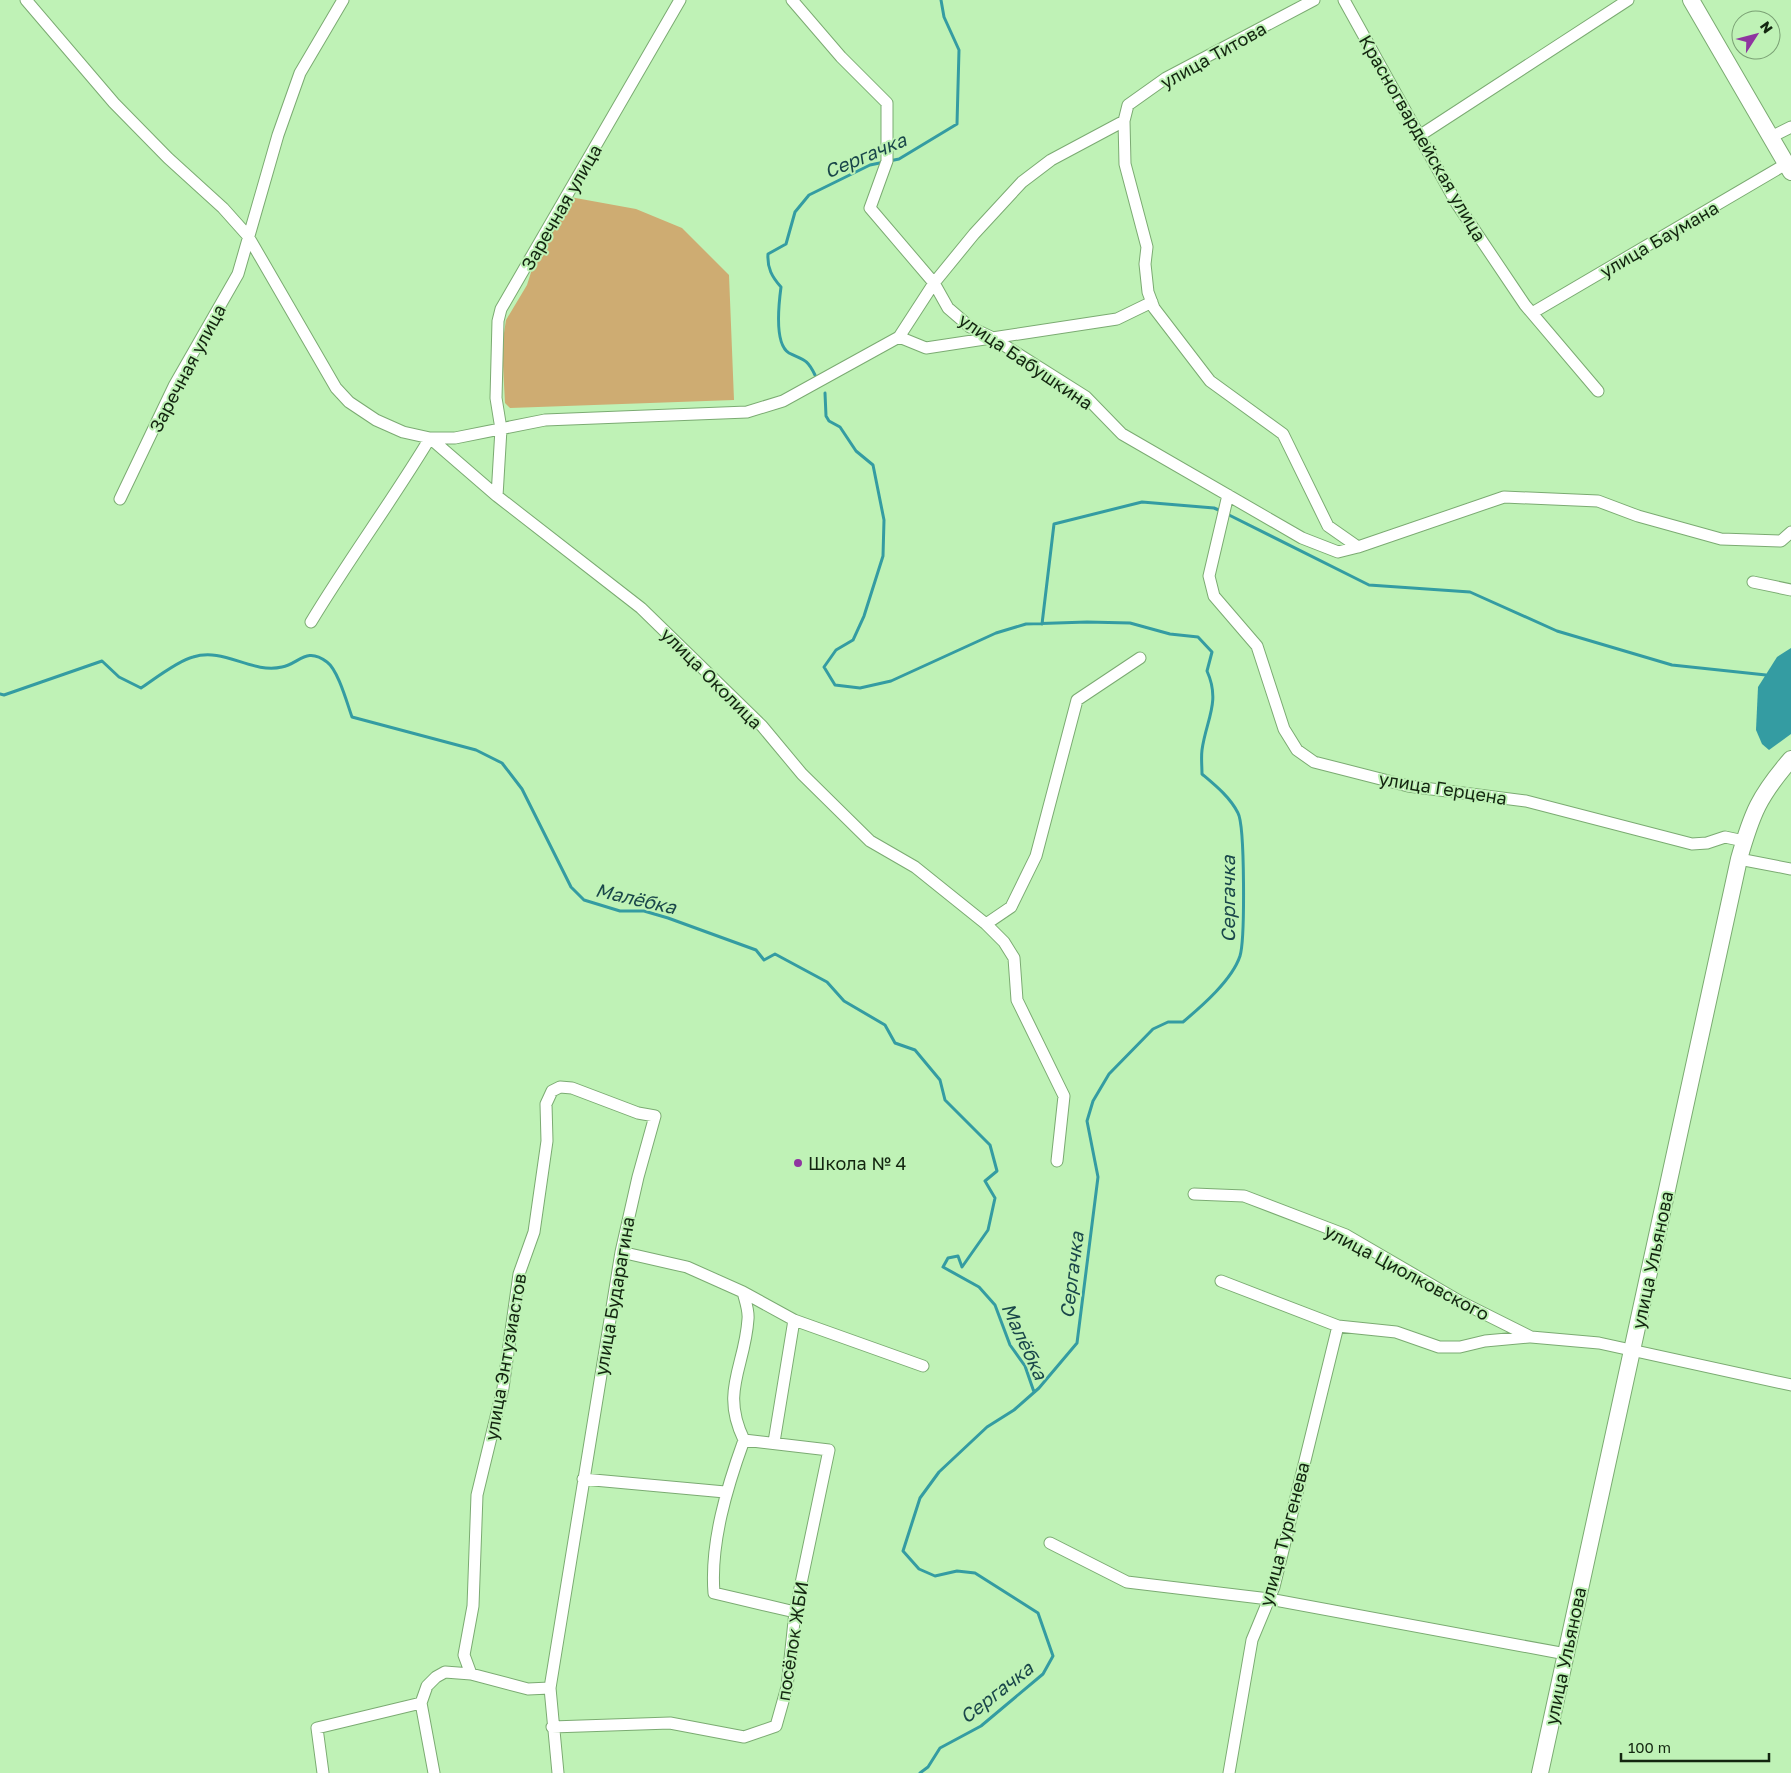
<svg xmlns="http://www.w3.org/2000/svg" width="1791" height="1773" font-family="'Golos Text',sans-serif">
  <style>
    .green { fill: #ceac72 }
    .water { fill: #349ca2 }
    .lines { fill: none; stroke-linecap: round; stroke-linejoin: round }
    .stream { stroke: #349ca2; stroke-width: 3 }
    .minor-casing { stroke: #7bab72; stroke-width: 13 }
    .secondary-casing { stroke: #7bab72; stroke-width: 18 }
    .minor { stroke: #fff; stroke-width: 11 }
    .secondary { stroke: #fff; stroke-width: 16 }
    .poi-dot { fill: #8f35a0; stroke: #bff2b6; stroke-width: 2 }
    .labels { text-anchor: middle; dominant-baseline: central; stroke-width: 4; stroke-linejoin: round; paint-order: stroke }
    .street-label { font-size: 18px; fill: #132610; stroke: #bff2b6 }
    .poi-label { font-size: 18px; fill: #132610; stroke: #bff2b6; text-anchor: start }
    .water-label { font-size: 19px; font-style: italic; fill: #1a474a; stroke: #bff2b6 }
  </style>
  <rect width="100%" height="100%" fill="#bff2b6"/>
  <path class="green" d="M570,197l66,12 46,19 47,47 5,125 -224,8 -5,-5 -3,-57 4,-26 21,-35 7,-22z"/>
  <path class="water" d="M1791,648v86l-22,16 -7,-6 -6,-14 2,-43 19,-30z"/>
  <g class="lines">
    <path class="stream" d="M815,375c-8,-17 -12,-15 -26,-22 -15,-9 -10,-51 -8,-66 -9,-10 -14,-19 -13,-33l18,-10 9,-32 14,-17 61,-30 29,-6 58,-35 2,-74 -15,-33 -3,-17
      M825,393l1,23 3,5 11,6 16,24 17,14 11,55 -1,36 -19,60 -11,24 -17,10 -12,17 11,18 25,3 31,-7 105,-48 30,-9 61,-2 43,1 40,11 28,3 14,15 -5,19c14,31 -1,49 -5,79 -1,8 0,16 0,24 13,11 28,23 36,39 7,13 7,127 2,143 -8,24 -38,50 -57,66h-15l-15,7 -44,45 -16,27 -6,20 11,56 -21,166 -38,45 -25,22 -27,17 -48,45 -19,26 -17,53 16,18 16,7 22,-5 18,2 63,40 15,43 -10,18 -62,52 -41,22 -12,19 -8,6
      M1227,514l142,71 101,7 87,39 115,34 94,10
      M1042,624l12,-100 88,-22 72,6 7,3
      M0,694l4,1 98,-34 17,16 22,11c12,-8 38,-28 52,-31 31,-10 58,17 89,10 17,-3 24,-21 45,-5 11,8 20,41 25,55l124,33 26,13 20,26 49,98 13,13 36,11h24l24,7 88,32 8,10 11,-6 52,28 17,19 41,24 10,18 20,7 25,30 5,20 45,45 7,26 -12,10 10,17 -7,32 -26,37 -4,-11 -10,2 -5,9 36,20 16,18 15,40 15,21 9,26"/>
    <g class="minor-casing">
      <path id="minor" d="M26,0l88,103 54,55 55,50 25,28 88,152 13,14 27,18 27,12 27,6h25l90,-18 202,-8 36,-11 116,-64 35,-54 40,-49 48,-52 29,-22 73,-39
        M792,0l49,57 46,46v58l-17,47 64,75 14,25 22,19 21,10 95,60 36,37 180,104 36,14 20,-5
        M1314,0l-148,78 -38,27 -4,16 1,43 22,83 -2,17 3,28 6,16 56,73 73,53 45,92 30,21 146,-50 94,4 40,15 83,23 60,2 10,-9
        M1344,0l113,204 68,101 73,86
        M1419,136l209,-136
        M1771,137l20,-10
        M1532,313l254,-149
        M899,337l27,11 191,-29 35,-17
        M430,438l67,58 144,112 121,118 40,48 68,67 45,26 71,57 18,18 10,16 3,42 47,96 -7,65
        M1228,495l-19,81 5,20 43,50 27,83 13,21 17,12 94,24 118,15 166,43 15,-1 18,-6 19,4
        M497,496l4,-67 -5,-31 2,-77 3,-12 179,-309
        M120,499l54,-113 64,-112 40,-139 22,-62 43,-73
        M1753,582l38,8
        M311,622c38,-63 81,-121 119,-184
        M1739,859l52,10
        M986,924l25,-17 25,-51 41,-156 63,-42
        M1194,1194l50,2 102,39 115,67 70,35 68,6 192,42
        M621,1252l66,15 56,25c2,8 6,19 5,27 -3,48 -28,72 -4,121
        M1221,1281l117,45 58,6 43,15h21l25,-6 44,-4
        M743,1292l51,28 -20,122
        M794,1320l129,46
        M583,1479l142,13
        M1050,1543l77,39 142,17 297,55
        M471,1674l-7,-19 9,-49 4,-111 26,-107 16,-114 15,-42 13,-91 -1,-37 6,-13 8,-4 12,1 66,25 17,3 -17,61 -17,75 -71,436 8,85
        M552,1727l118,-4 74,14 32,-11 11,-39 8,-75 34,-162 -85,-10c-17,47 -34,103 -30,153l81,19
        M323,1773l-6,-45 104,-25
        M434,1773l-13,-70 6,-17 9,-9 9,-5 26,2 57,15 22,-1
        M1229,1773l23,-133 22,-53 64,-261"/>
    </g>
    <g class="secondary-casing">
      <path id="secondary" d="M1691,0l100,172
        M1540,1773l199,-914c13,-46 20,-63 52,-100"/>
    </g>
    <use href="#minor" class="minor"/>
    <use href="#secondary" class="secondary"/>
  </g>
  <circle class="poi-dot" cx="798" cy="1163" r="5"/>
  <g class="labels">
    <g class="street-label">
      <text transform="translate(1213 55) rotate(-29)">улица Титова</text>
      <text transform="translate(1423 138) rotate(60)">Красногвардейская улица</text>
      <text transform="translate(561 207) rotate(-60)">Заречная улица</text>
      <text transform="translate(1659 239) rotate(-30)">улица Баумана</text>
      <text transform="translate(1026 361) rotate(34)">улица Бабушкина</text>
      <text transform="translate(187 368) rotate(-62)">Заречная улица</text>
      <text transform="translate(712 678) rotate(45)">улица Околица</text>
      <text transform="translate(1443 788) rotate(9)">улица Герцена</text>
      <text transform="translate(1652 1260) rotate(-78)">улица Ульянова</text>
      <text transform="translate(1407 1272) rotate(28)">улица Циолковского</text>
      <text transform="translate(614 1296) rotate(-80)">улица Бударагина</text>
      <text transform="translate(505 1357) rotate(-80)">улица Энтузиастов</text>
      <text transform="translate(1284 1534) rotate(-75)">улица Тургенева</text>
      <text transform="translate(792 1641) rotate(-81)">посёлок ЖБИ</text>
      <text transform="translate(1565 1656) rotate(-78)">улица Ульянова</text>
    </g>
    <g class="poi-label">
      <text x="808" y="1163">Школа № 4</text>
    </g>
    <g class="water-label">
      <text transform="translate(865 155) rotate(-23)">Сергачка</text>
      <text transform="translate(636 898) rotate(13)">Малёбка</text>
      <text transform="translate(1227 899) rotate(-90)">Сергачка</text>
      <text transform="translate(1071 1275) rotate(-83)">Сергачка</text>
      <text transform="translate(1025 1341) rotate(65)">Малёбка</text>
      <text transform="translate(996 1692) rotate(-38)">Сергачка</text>
    </g>
  </g>
  <g transform="translate(1756 35) rotate(54)"><circle r="24" fill="#bff2b6" stroke="#7aa074"/>
  <path d="M0-4L9 19L0 12L-9 19Z" fill="#8f35a0"/>
  <text y="-8" font-size="14" font-weight="bold" text-anchor="middle" fill="#132610">N</text>
  </g>
  <path d="M1621 1753v8h148v-8" fill="none" stroke="#132610" stroke-width="2.5"/>
  <text x="1628" y="1753" font-size="15" fill="#132610" stroke="#bff2b6" stroke-width="4" paint-order="stroke">100 m</text>
</svg>
